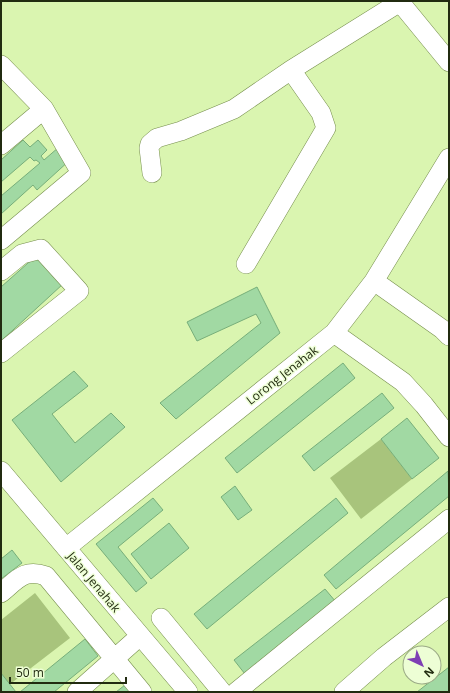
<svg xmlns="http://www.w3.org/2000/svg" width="450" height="693" font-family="'Open Sans',sans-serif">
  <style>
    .green { fill: #a8c47c }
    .building { fill: #a1d9a3; stroke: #77ae7a }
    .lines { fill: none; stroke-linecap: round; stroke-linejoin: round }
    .minor-casing { stroke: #768e4d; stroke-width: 20 }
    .minor { stroke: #fff; stroke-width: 19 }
    .labels { text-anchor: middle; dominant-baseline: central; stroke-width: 3; stroke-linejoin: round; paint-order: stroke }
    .street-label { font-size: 12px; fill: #212b10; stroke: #edfed5 }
  </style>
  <rect width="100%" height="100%" fill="#daf5b0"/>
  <path class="green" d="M381,439l31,40 -51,40 -31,-41z
    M35,593l35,45 -65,50 -4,-6v-62z"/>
  <path class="building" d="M23,140l7,7 8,-7 9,10 -6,6 3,4 15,-13 11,13 -33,30 -4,-5 -32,29v-18l39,-33 -4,-3 -2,1 -4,-4 -29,25v-22z
    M37,255l26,29 -62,57v-54z
    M257,287l23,46 -104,86 -16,-16 101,-80 -5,-9 -59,27 -10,-19z
    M343,363l12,15 -118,95 -12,-15z
    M74,371l14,15 -36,28 23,29 36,-30 14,14 -64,55 -49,-62z
    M382,393l12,15 -80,63 -12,-15z
    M407,418l32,40 -27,21 -31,-40z
    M448,471l1,25 -113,93 -12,-14z
    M235,486l17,24 -14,10 -17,-23z
    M153,498l10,12 -45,37 29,36 -11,9 -40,-48z
    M336,498l12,15 -141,116 -13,-15z
    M169,523l20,25 -38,31 -20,-25z
    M12,550l10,13 -21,16v-20z
    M325,589l11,13 -91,72 -11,-14z
    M85,639l13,17 -44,36h-34z
    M449,667v25h-32z
    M1,673l15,19h-15z
    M125,685l5,7h-14z"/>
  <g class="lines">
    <g class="minor-casing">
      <path id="minor" d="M399,1l50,61
        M1,65l43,44 37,64 -80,67
        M1,145l43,-36
        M152,173l-3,-25 1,-4 7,-6 24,-7 53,-22 57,-39 109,-68
        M246,264l80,-136 -5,-15 -30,-43
        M1,271l21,-17 19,-5 38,42 -78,62
        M374,281l68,48 7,7
        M334,333l69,49 21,23 25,32
        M1,471l187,221
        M66,548l268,-215 40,-52 75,-123
        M1,593c16,-13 23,-25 45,-17l96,116
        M161,618l61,74
        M77,692l63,-56
        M236,692l213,-173
        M344,692l40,-35 65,-50"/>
    </g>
    <use href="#minor" class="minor"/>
  </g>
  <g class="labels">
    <g class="street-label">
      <text transform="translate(282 375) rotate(-38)">Lorong Jenahak</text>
      <text transform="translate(94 582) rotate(50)">Jalan Jenahak</text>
    </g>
  </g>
  <rect width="450" height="693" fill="none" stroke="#212b10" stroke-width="4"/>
  <g transform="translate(422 665) rotate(136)"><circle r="19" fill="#edfed5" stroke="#9baa86"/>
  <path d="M0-3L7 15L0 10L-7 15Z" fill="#7e3fb4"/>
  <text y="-6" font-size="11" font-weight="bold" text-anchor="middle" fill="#212b10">N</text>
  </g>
  <path d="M10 677v6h116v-6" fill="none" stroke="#212b10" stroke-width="2"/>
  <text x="16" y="677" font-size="12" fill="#212b10" stroke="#edfed5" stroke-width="3" paint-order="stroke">50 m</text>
</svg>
